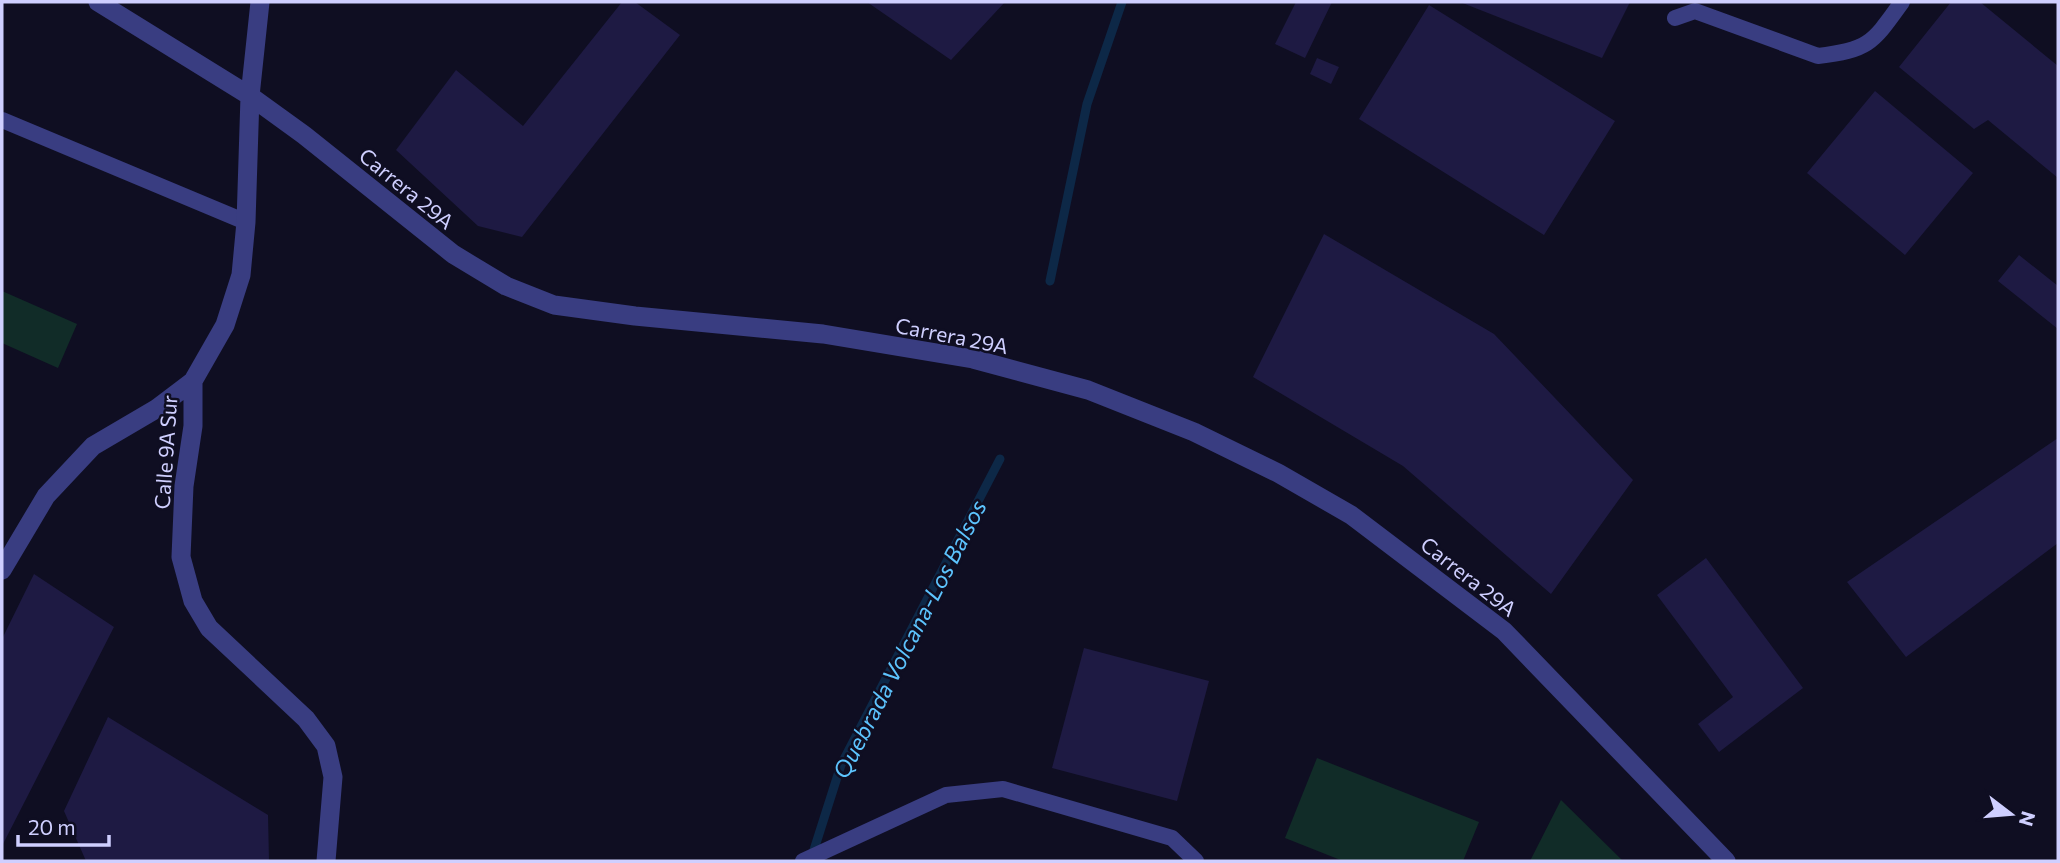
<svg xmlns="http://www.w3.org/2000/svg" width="2060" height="863" font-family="Commissioner,sans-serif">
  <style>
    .green { fill: #112c28 }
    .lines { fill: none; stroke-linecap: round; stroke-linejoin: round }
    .stream { stroke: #0d2847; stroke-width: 9 }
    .building { fill: #1e1a43 }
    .service { stroke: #393d81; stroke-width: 16 }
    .minor { stroke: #393d81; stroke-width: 19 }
    .labels { text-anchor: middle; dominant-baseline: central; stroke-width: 5; stroke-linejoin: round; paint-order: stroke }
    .street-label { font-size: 21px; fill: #cfcfff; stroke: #0f0e22 }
    .water-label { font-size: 23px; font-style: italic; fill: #5dc4fe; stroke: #0f0e22 }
  </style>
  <rect width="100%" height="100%" fill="#0f0e22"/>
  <path class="green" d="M2,291l75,33 -19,44 -56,-25z
    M1317,758l162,64 -16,39h-120l-58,-23z
    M1561,800l62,61h-93z"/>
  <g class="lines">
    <path class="stream" d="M1050,281l37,-177 35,-102
      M812,856l29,-91 159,-306"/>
  </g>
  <path class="building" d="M622,2h13l45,33 -158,202 -44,-11 -82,-76 60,-80 67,56z
    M867,2h138l-54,58z
    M1296,2h36l-27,56 -30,-14z
    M1460,2h170l-28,56z
    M1951,2h29l78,64v112l-70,-58 -14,9 -75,-62z
    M1429,5l186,116 -71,114 -185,-116z
    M1317,58l22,9 -8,17 -21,-10z
    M1875,91l98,82 -68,82 -98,-82z
    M1324,234l170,100 139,146 -82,114 -148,-128 -150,-89z
    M2019,255l39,31v43l-60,-48z
    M2058,438v105l-152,114 -59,-75z
    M1706,558l97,130 -84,64 -21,-28 35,-27 -76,-102z
    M34,574l80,53 -112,219v-207z
    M1084,648l125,33 -32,120 -125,-33z
    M108,717l160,98 1,46h-183l-22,-50z"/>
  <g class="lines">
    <path class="service" d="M1675,18l20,-7 123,45c52,-6 55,-14 84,-54
      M2,120l244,102
      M803,861l143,-66 57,-6 169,49 24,23"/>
    <path class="minor" d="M98,2l152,94 54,39 149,119 53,32 48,19 81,11 188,18 150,25 115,31 106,42 84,41 73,42 153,116 222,230
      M260,2l-10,94 -4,126 -5,53 -16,50 -32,56v45l-9,60 -3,71 12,44 16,27 97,91 20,27 7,31 -7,84
      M2,570l44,-74 47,-50 63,-37 37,-28"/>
  </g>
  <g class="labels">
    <g class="street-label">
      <text transform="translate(407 188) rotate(39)">Carrera 29A</text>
      <text transform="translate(952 335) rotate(11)">Carrera 29A</text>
      <text transform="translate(165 452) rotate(-86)">Calle 9A Sur</text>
      <text transform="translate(1469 576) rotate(38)">Carrera 29A</text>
    </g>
    <g class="water-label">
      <text transform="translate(909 639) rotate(-63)">Quebrada Volcana-Los Balsos</text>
    </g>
  </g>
  <rect width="2060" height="863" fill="none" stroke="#cfcfff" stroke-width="7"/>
  <g transform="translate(2011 814) rotate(106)" stroke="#0f0e22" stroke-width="5" paint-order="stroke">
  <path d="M0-5L12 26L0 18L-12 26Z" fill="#cfcfff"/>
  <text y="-10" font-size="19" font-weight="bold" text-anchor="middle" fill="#cfcfff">N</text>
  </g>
  <path d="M18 835v10h91v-10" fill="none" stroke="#cfcfff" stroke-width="3.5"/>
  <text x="28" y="835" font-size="21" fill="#cfcfff" stroke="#0f0e22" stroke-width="5" paint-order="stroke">20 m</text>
</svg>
